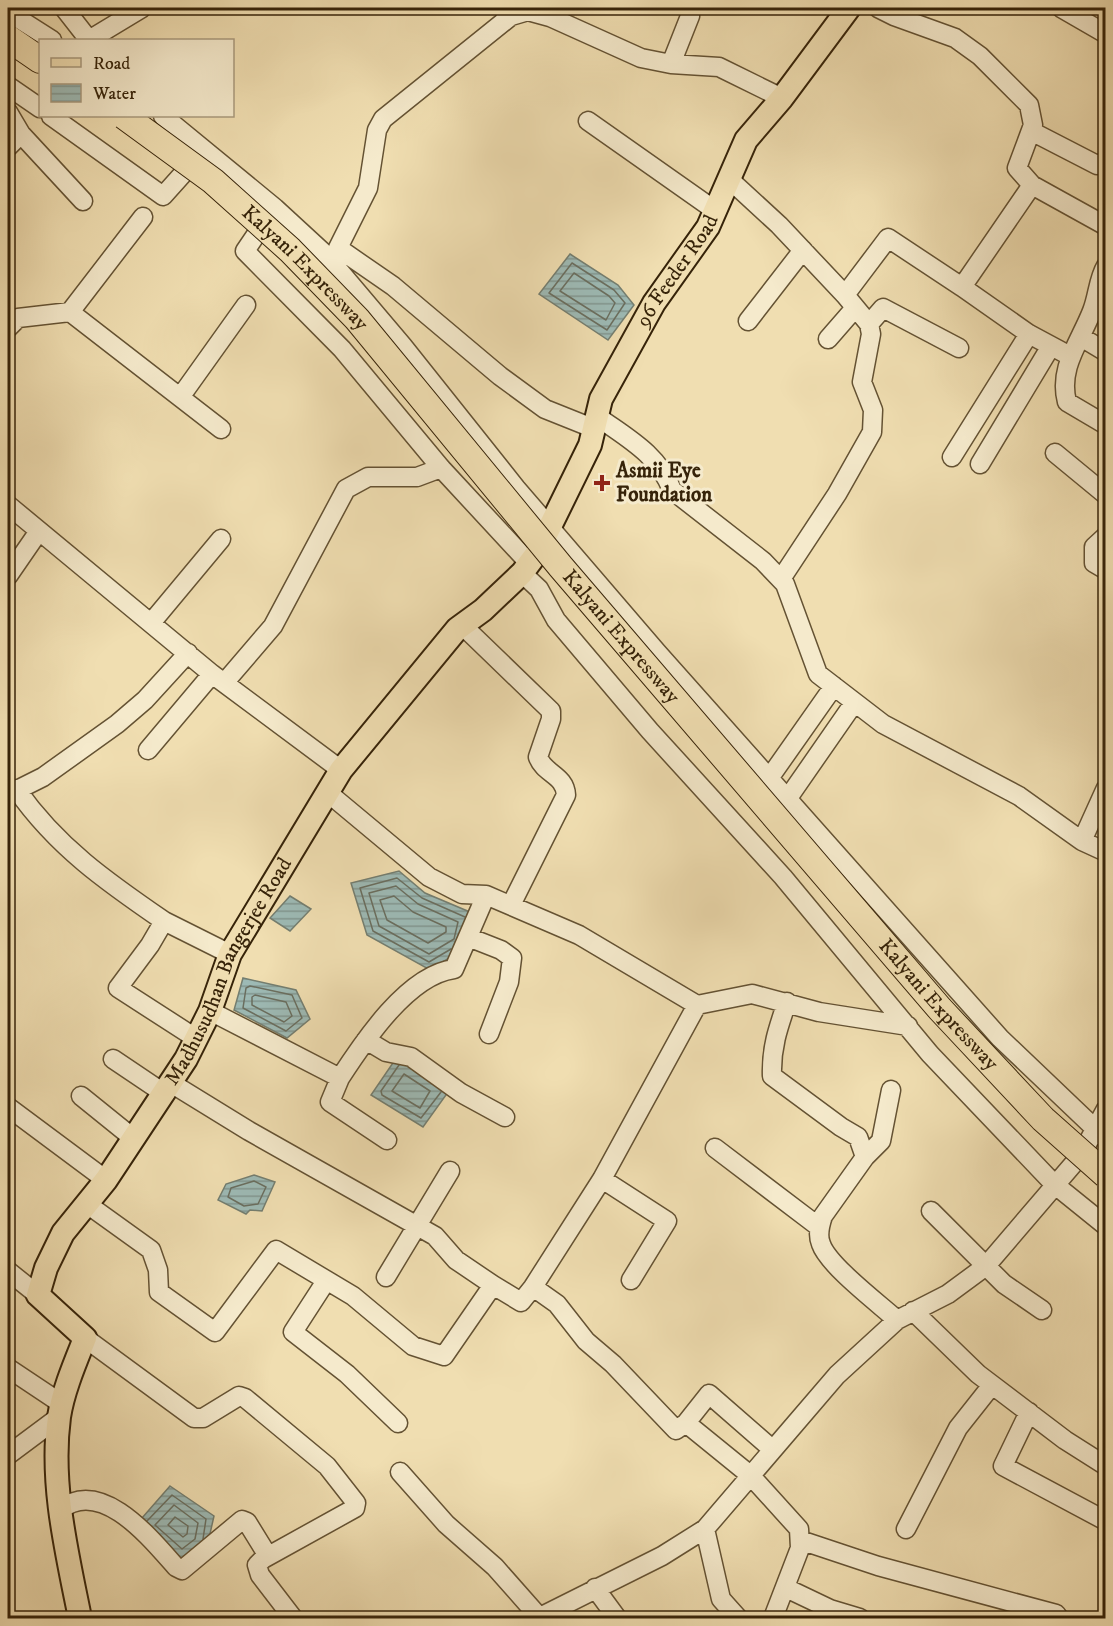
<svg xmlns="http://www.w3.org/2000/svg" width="1113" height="1626" font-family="'IM FELL DW Pica',serif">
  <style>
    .water { fill: url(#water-rules); stroke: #747e70; stroke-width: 1.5 }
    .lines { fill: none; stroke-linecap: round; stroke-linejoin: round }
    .shore { stroke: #6a6e5f; stroke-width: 1.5 }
    .minor-casing { stroke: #645233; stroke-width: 21 }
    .major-casing { stroke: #362309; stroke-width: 26 }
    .highway-casing { stroke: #362309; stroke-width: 28 }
    .minor { stroke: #f5eacc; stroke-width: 18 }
    .major { stroke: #f0deb1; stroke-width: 22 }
    .highway { stroke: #f0deb1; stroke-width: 26 }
    .highway-bridge-casing { stroke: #362309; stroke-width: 28; stroke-linecap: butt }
    .highway-bridge { stroke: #f0deb1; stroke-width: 26 }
    .poi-dot { fill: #8f2418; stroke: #f5eacc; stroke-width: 2 }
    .labels { text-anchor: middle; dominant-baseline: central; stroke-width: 6; stroke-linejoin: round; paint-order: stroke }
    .street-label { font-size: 21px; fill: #362309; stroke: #f5eacc }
    .poi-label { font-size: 21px; font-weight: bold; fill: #362309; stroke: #f5eacc; text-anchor: start }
  </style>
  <defs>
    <pattern id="water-rules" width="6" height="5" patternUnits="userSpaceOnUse" patternTransform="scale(1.5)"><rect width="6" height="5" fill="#9dbab5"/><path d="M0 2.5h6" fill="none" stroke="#819791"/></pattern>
  </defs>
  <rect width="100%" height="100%" fill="#f0deb1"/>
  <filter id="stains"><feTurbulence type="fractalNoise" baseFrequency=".00333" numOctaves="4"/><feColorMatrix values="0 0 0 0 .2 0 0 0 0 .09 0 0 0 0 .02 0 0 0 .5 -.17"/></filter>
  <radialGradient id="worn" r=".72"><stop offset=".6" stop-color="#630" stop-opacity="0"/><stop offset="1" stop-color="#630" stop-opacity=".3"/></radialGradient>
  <path class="water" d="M570,254l48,31 16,20 -26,35 -69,-46z
    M399,871l26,22 52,22 -12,33 -35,22 -63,-35 -16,-52z
    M290,896l21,13 -21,22 -20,-13z
    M243,978l53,12 14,29 -23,19 -53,-28z
    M399,1054l52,34 -28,39 -52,-32z
    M254,1175l21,7 -13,29 -12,-1 -4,4 -28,-14 8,-16z
    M170,1486l44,30 -7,31 -27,21 -45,-42z"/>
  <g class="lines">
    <path class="shore" d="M572,263l42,27 11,13 -18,27 -58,-37z
      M574,273l35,23 6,7 -9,17 -46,-29z
      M396,886l22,18 40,18 -4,17 -25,15 -50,-28 -10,-33z
      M394,896l19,16 33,15v5l-18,11 -41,-23 -7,-20z
      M451,949l-22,13 -56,-31 -13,-43 37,-10 25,20 43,19
      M250,986l42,9 10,23 -16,13 -43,-23 3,-20z
      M255,995l31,7 6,14 -8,6 -32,-17v-8z
      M399,1065l-18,26 1,4 39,23 20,-26
      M404,1074l26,17 -10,17 -28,-17z
      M254,1181l12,6 -8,17 -14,2 -16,-9 3,-9z
      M174,1505l24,18 -3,16 -13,10 -27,-24z
      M175,1517l13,9 -1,8 -4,3 -15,-12z
      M147,1521l25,-26 34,24 -3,20"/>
    <g class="minor-casing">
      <path id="minor" d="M64,8l25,32
        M878,8l16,8 61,22 25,18 49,49 4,20 -16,43 15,17 74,41
        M1061,8l45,26
        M503,9l8,7 17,-5 22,6 91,41 30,6 48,3 63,31
        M8,12l44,28
        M511,16l-128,103 -6,11 -9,58 -30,60 55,38 107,90 45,33 50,20
        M89,40l53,-32
        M671,64l19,-48
        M8,86l32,22
        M8,112l13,22 62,67
        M51,116l112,80 35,-39
        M163,116l112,92 50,46 78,92 113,142 141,164 343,386 106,101
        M588,121l125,88
        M1031,131l66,34 9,-3
        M8,147l13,-13
        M729,179l50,46 66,70 24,29 2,10 -9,48 11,28 -1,22 -35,62 -56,85
        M1032,185l-70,102 67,47 41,22
        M268,217l-23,34 97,98 99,119 88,95
        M1106,266c-8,13 -8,30 -14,45 -12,31 -34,57 -25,91l39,23
        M845,295l43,-57 74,49
        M70,312l73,-95
        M748,321l55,-71
        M869,324l14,-16 76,40
        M8,328l10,-10 52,-6 151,117
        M1081,337l25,15
        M828,339l27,-31
        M181,396l65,-91
        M598,417c29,21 60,37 74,73l91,71 22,23 33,90 65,50 136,72 63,45
        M1055,453l51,42
        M952,457l77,-123
        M980,464l71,-118
        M8,505l204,169 129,96
        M1106,536l-12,11v16l12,7
        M522,573l17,16 17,31 94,111 133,146 147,177 124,130 52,42
        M8,576l31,-45
        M151,623l70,-84
        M462,625l89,86v8l-13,38c6,17 27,18 28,38l-55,110
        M225,682l48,-56 73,-137 22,-12h49l24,-9
        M148,750l64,-76
        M770,777l64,-91
        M8,788l9,2 26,-13 74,-53 28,-24 43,-47
        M1106,788l-24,53 24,11
        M17,790c40,57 90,92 147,131
        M327,792l102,85 33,17 24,1 93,40 118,70 55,-11 67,18 89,14
        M788,798l66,-95
        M468,937l33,13 11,8 -3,24 -20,52
        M787,1002c-9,26 -16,46 -15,74l69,51 17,10 7,20 -42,59c-3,9 -6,19 -2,28 7,21 57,59 76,76
        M210,1011l130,67c24,-37 68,-103 114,-109l32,-74
        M197,1039l-79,-51 32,-43 14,-24 66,33
        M366,1040l20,12 25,5 50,36 44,24
        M113,1059l52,35
        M340,1078l-10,24 57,38
        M171,1083l78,48 186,105 21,24 37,25
        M81,1096l52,42
        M8,1107l98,73
        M715,1148l104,79
        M865,1157l16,-16 10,-51
        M602,1179l65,42 -36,59
        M87,1204l64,46 7,20 1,22 56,40 61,-82 77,46 60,50 31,10 49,-71 28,17 12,-15 69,-108 95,-174
        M931,1211l73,73 38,26
        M8,1271l30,24
        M386,1277l64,-106
        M326,1281l-33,51 54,42 51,49
        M533,1287l24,17 29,37 27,23 63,66 10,-7 64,52 49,54 1,19 -27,70
        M913,1311l65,63 87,66 41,26
        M85,1338l109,80h9l36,-22 6,2 82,68 29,37 -1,5 -92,51 -6,6 3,10 33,43
        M8,1368l54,36
        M1029,1412l-26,54 103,55
        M686,1423l23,-29 63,55
        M8,1455l51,-38
        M400,1472l46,52 49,43 45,51
        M60,1510c41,-34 91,29 116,57l6,3 60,-50 5,2 21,34
        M705,1529l16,70 17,19
        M906,1529l52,-101 34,-43
        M800,1540l78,26 178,48 3,4
        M595,1588l22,30
        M786,1588l44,21 30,9
        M538,1618l124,-62 43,-27 132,-154 60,-55 51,-26 38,-28 95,-111 25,-46"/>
    </g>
    <g class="major-casing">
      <g id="major">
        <path id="s1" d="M80,1618c-13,-65 -30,-134 -21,-201 4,-26 16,-54 26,-79l-47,-43 8,-27 17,-35 43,-53 80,-121 24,-48 20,-57 111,-184 116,-141 26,-19 39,-37 15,-20 53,-108 11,-46 53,-96 54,-76 38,-87 36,-42 67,-90"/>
      </g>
    </g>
    <g class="highway-casing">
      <path id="highway" d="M8,38l32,22"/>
    </g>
    <use href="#minor" class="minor"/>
    <use href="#major" class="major"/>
    <use href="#highway" class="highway"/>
    <g class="highway-bridge-casing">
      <g id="highway-bridge">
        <path id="s2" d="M124,116l89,65 77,69 67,69 204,248 379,442 103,110 63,56"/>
      </g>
    </g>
    <use href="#highway-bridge" class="highway-bridge"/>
  </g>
  <path class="poi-dot" d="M599 474h6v6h6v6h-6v6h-6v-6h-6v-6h6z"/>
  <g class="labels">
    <g class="street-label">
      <text stroke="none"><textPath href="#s2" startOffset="237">Kalyani Expressway</textPath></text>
      <text stroke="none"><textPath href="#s1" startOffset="1570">96 Feeder Road</textPath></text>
      <text stroke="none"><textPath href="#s2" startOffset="723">Kalyani Expressway</textPath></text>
      <text stroke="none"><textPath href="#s1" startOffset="728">Madhusudhan Bangerjee Road</textPath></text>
      <text stroke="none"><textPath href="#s2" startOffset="1209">Kalyani Expressway</textPath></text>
    </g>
    <g class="poi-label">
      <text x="616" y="471">Asmii Eye<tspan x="616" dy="24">Foundation</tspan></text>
    </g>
  </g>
  <rect width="1113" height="1626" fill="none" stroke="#f0deb1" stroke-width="30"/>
  <rect x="9" y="9" width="1095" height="1608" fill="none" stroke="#362309" stroke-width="3"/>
  <rect x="15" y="15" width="1083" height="1596" fill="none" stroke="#362309" stroke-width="1.5"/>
  <rect x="39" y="39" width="195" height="78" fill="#f5eacc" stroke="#a99a7e" stroke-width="1.5"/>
  <rect x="51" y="58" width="30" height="9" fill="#f0deb1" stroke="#a99a7e" stroke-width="1.5"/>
  <text x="93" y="69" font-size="18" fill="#362309">Road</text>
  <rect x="51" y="84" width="30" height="18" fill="url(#water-rules)" stroke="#a99a7e" stroke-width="1.5"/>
  <text x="93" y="99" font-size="18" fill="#362309">Water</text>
  <rect width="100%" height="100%" filter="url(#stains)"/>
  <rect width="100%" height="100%" fill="url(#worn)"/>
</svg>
